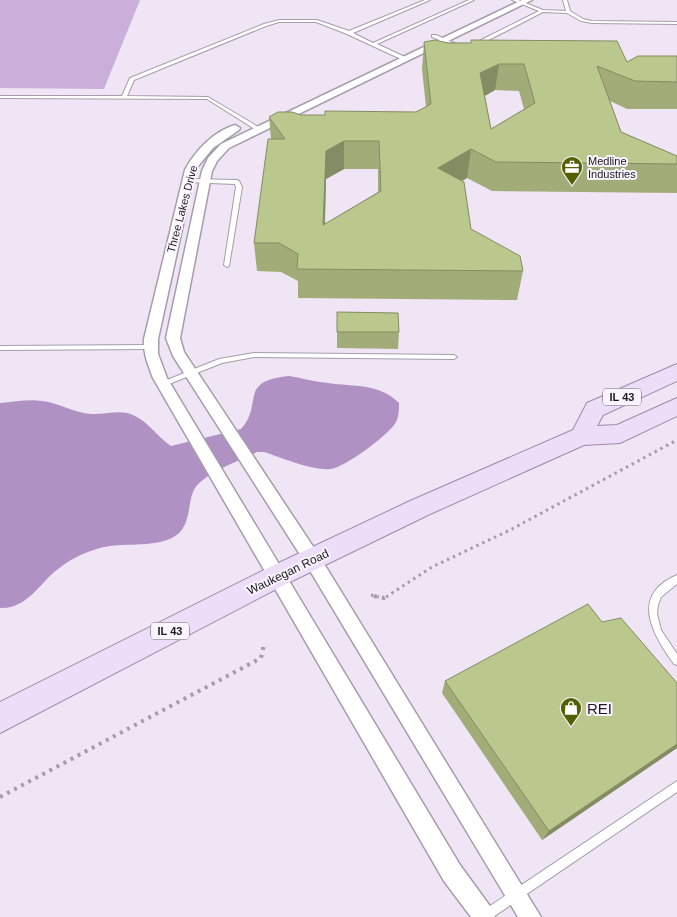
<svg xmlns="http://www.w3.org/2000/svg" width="677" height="917" font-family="Helvetica,sans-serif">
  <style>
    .green { fill: #caafdb }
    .water { fill: #b091c3 }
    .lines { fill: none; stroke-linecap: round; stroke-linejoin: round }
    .service-casing { stroke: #a69dab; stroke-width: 2 }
    .minor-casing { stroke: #a69dab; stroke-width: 3 }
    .primary-casing { stroke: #9e8aa9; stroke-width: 2 }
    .path-far1 { stroke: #a49ca9; stroke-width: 3; stroke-dasharray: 2.5 4; stroke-linecap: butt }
    .path { stroke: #a49ca9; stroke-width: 4; stroke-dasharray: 3 5; stroke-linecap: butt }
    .service { fill: #fff; fill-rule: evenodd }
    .minor { fill: #fff; fill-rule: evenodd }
    .primary { fill: #eeddf8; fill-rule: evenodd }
    .wall { fill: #a1ac79; fill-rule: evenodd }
    .shaded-wall { fill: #838c63 }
    .building { fill: #bbc88d; stroke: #838c63; fill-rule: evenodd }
    .labels { text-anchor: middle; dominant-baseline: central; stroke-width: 4; stroke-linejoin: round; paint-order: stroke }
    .far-poi-label { font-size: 11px; fill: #1d191f; stroke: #faf4fe; text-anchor: start }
    .far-street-label { font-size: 11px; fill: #1d191f; stroke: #faf4fe }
    .shield { fill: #faf4fe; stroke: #5f5b62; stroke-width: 1 }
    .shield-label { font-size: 11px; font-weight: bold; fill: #1d191f }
    .street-label { font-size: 12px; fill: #1d191f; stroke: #faf4fe }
    .near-poi-label { font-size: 15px; fill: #1d191f; stroke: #faf4fe; text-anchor: start }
  </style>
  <rect width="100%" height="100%" fill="#efe5f5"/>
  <path class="green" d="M0,0h140l-36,89 -104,-1z"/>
  <path class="water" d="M289,376c13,2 26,6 39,7 26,4 51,0 71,20 0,6 0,13 -3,19 -7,13 -51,45 -65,47 -19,2 -48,-11 -67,-17h-7c-17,9 -57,22 -64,40 -5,13 -3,29 -13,40 -15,16 -50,11 -70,14 -19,3 -37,11 -52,23 -19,14 -30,40 -58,39v-205c14,-1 29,-4 42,-2 18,2 32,12 49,13 13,1 29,-5 42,1 16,7 24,22 38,31l70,-17c23,-25 -4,-48 48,-53z"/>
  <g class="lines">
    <g class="service-casing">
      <path id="service" d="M425,0h5l-77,33 20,10 96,-43h5l-97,44 30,14v2h-4l-56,-26 -31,-12h-37l-13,4 -132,54 -7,16 81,1 52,31 1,1 -3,2 -51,-32 -207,-1v-2h122l8,-18 134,-54 15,-4h38l32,11z
        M512,0h6l25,10 23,1 -3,-11h4l3,11 13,8 9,2 85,1v2l-85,-1 -11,-2 -14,-8 -24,-1 -64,33h-4v-2l64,-32z
        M432,35h4l25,11 -4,1 -25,-10z
        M188,179l49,1 2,1 3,6 -13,79 -2,1 -3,-2 12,-78 -1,-3 -49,-2v-2z
        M150,345l3,2 -3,2 -150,1v-4z
        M254,353l200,2 3,2 -3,2 -200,-2 -32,6 -58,23 -3,-2 1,-2 57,-23z
        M677,575v9l-16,13 -3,8 -1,9 4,16 16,24v11l-3,-1c-22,-30 -44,-69 3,-89z
        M677,781v11l-184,125h-13l1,-5z"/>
    </g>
    <g class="minor-casing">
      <path id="minor" d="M522,0h10l-303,148 -12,13 -5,10 -32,167 4,14 134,202 223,363h-23l-212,-353 -133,-208 -7,-18 36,-167 6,-13 13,-14z
        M235,125l5,3 -1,2 -26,18 -18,22 -37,169v15l9,24 293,487 32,44 3,8h-24l-27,-36 -291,-503c-5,-13 -10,-25 -9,-39l41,-169c10,-19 29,-39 50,-45z"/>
    </g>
    <g class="primary-casing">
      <path id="primary" d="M677,364v17l-74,34 -6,11 20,-1 60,-27v18l-57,27 -36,2 -156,70 -142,69 -286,149v-31l268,-134 142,-67 163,-71 14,-27z"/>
    </g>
    <path class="path-far1" d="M371,595l8,2
      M386,597l46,-30 78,-37 167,-90"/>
    <path class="path" d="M374,596l10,2 4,-2
      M0,797l261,-139 3,-14"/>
    <use href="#service" class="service"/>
    <use href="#minor" class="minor"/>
    <use href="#primary" class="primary"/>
  </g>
  <path class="wall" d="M471,40l156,22 50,-6v53h-50l-17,-8 11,31 56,24v37l-185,-2 -25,-13 -5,3 9,48 52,42 -6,29 -219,-2v-17l-17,-9 -24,-1 -3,-28 17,-104 -2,-22 32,-2h24l91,-3 10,-5 -4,-38 2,-27 47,1zM495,90l24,1 5,18 -33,20 -6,-33zM344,169h34v23l-53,32 1,-45z
    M337,312l62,20 -1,17 -61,-1z
    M602,622l75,61v65l-135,92 -100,-147 3,-12z"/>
  <path class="shaded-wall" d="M499,64l-4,26 -18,10 3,-27z
    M344,141v28l-18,10 -2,74 -1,-28 3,-74z
    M471,149l-4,29 -32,18 3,-28z
    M677,744v4l-135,92 7,-9z"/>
  <path class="building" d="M435,40l13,3h23v-3l146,1 10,21 11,-6h39v26l-42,-1 -38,-15 24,66 56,24v8l-181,-2 -25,-13 -33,19 26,14 7,47 49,27 3,15 -226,-2 1,-15 -19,-11h-25l14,-104h17l-16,-22 9,-5h14l9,3h24v-4l91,1 15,-8 -7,-62zM499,64h25l11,39 -44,26 -11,-56zM344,141h35l2,50 -58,34 3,-74z
    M337,312l61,1 1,19h-62z
    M588,604l14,18 19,-4 56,65v61l-128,87 -104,-150z"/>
  <defs>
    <g id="office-pin" transform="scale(1.125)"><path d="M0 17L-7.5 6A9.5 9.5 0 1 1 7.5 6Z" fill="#536000" stroke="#faf4fe"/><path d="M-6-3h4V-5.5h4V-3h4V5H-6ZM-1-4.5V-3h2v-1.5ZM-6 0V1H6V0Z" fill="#fff"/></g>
    <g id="shop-pin" transform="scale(1.125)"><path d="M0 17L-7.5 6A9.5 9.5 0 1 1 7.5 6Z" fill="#536000" stroke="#faf4fe"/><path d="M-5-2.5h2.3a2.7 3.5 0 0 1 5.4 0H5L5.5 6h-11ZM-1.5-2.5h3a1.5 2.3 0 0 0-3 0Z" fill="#fff"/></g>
  </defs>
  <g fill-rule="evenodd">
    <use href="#office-pin" x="572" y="167"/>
    <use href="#shop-pin" x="571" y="708"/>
  </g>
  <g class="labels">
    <g class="far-poi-label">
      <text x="588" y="161">Medline<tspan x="588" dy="13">Industries</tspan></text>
    </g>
    <g class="far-street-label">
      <text transform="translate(182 209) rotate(-75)">Three Lakes Drive</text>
    </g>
    <g class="shield">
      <rect x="603" y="388.5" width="38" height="17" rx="4"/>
      <rect x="151" y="622.5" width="38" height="17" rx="4"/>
    </g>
    <g class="shield-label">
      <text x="622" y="397">IL 43</text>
      <text x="170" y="631">IL 43</text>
    </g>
    <g class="street-label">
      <text transform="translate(288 572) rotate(-26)">Waukegan Road</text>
    </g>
    <g class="near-poi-label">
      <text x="587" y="708">REI</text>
    </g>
  </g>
</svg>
